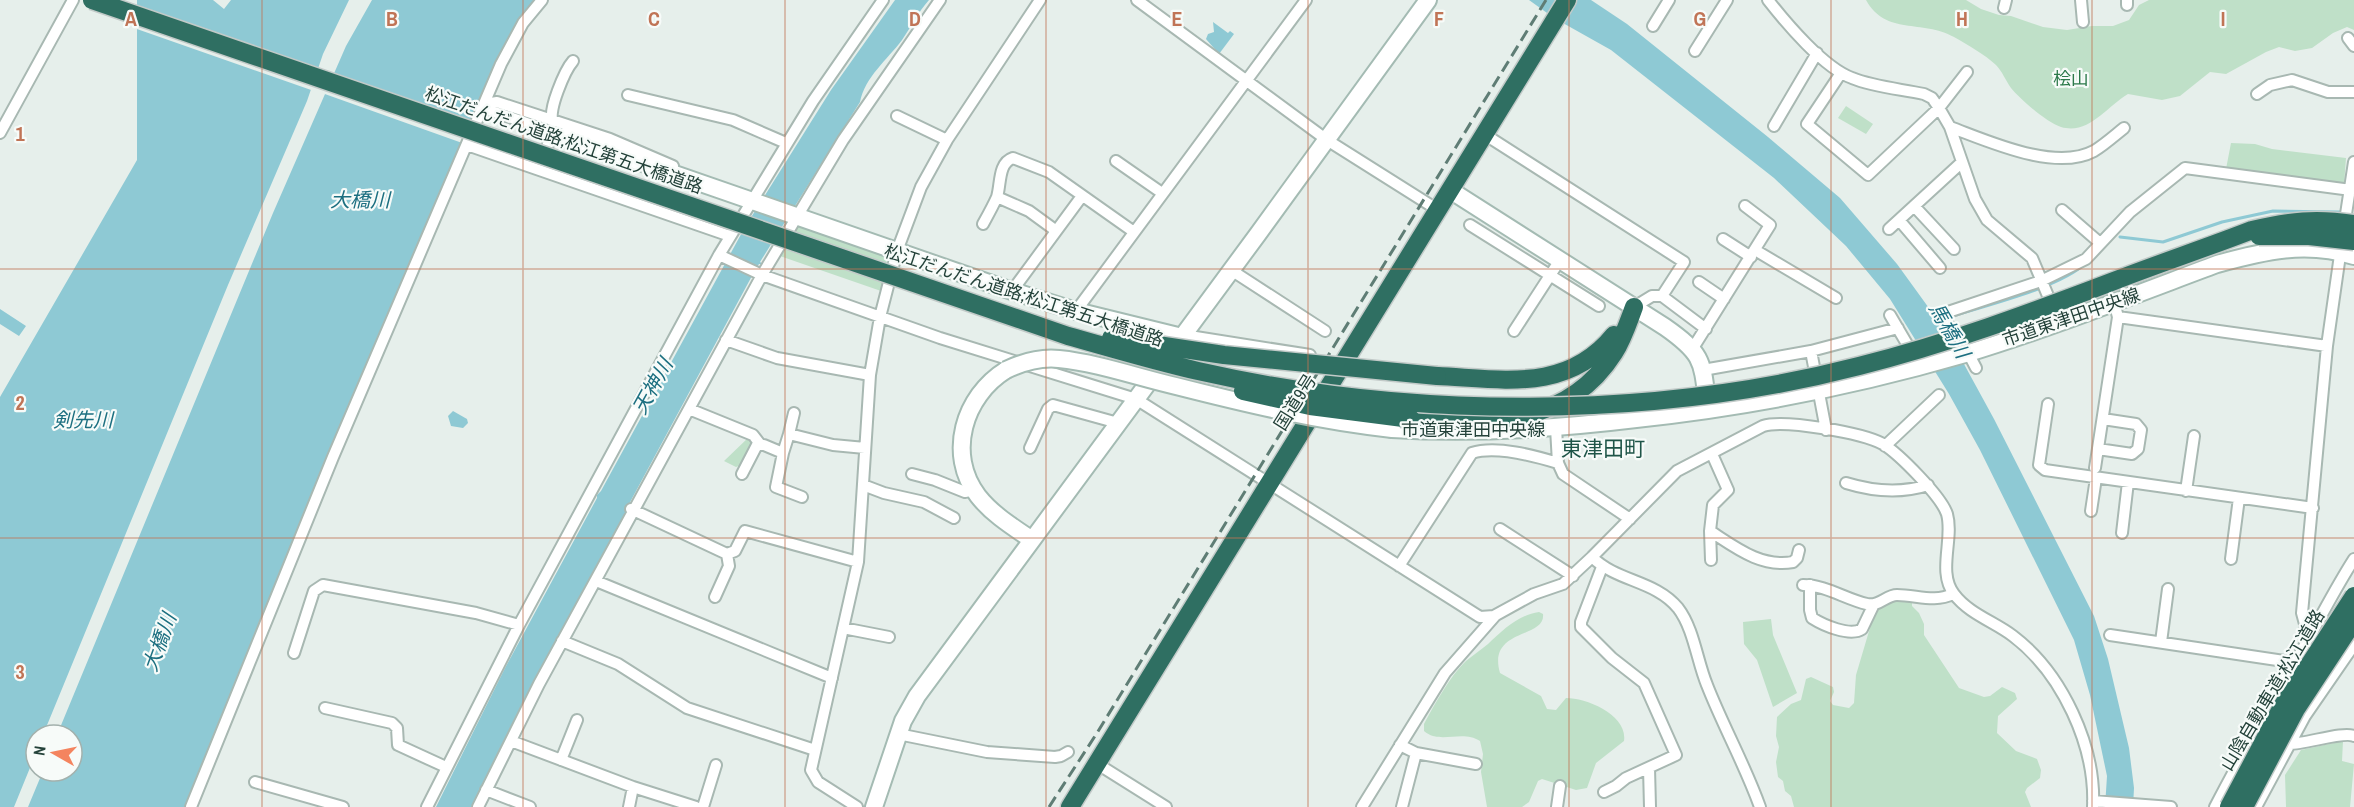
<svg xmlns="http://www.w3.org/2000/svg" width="2354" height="807" font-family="'Archivo Narrow','Noto Sans JP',sans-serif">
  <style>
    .green { fill: #bfe0c8 }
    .water { fill: #8ec9d4 }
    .pier { fill: #e6efeb }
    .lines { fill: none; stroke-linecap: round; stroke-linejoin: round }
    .stream { stroke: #8ec9d4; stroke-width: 3 }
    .street-casing { stroke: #a8b8b2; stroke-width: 14 }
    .secondary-casing { stroke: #a4bbb3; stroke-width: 20 }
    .highway-casing { stroke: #c2cac8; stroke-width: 21 }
    .street { stroke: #fff; stroke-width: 10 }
    .secondary { stroke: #fff; stroke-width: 16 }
    .highway { stroke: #2f6f62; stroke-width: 18 }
    .rail { stroke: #5f7d75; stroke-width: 3; stroke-dasharray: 12 6; stroke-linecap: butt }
    .secondary-bridge-casing { stroke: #a4bbb3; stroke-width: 20; stroke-linecap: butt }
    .highway-bridge-casing { stroke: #c2cac8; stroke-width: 21; stroke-linecap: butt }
    .secondary-bridge { stroke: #fff; stroke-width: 16 }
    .highway-bridge { stroke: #2f6f62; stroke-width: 18 }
    .grid { fill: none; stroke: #c07456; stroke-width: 1.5; stroke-opacity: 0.55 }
    .labels { text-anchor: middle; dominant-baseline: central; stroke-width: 4.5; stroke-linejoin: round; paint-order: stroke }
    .park-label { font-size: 18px; fill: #2d7a4b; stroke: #f7fbf9 }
    .street-label { font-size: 18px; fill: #24423a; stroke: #f7fbf9 }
    .water-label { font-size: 20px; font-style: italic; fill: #1c6f80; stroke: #f7fbf9 }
    .quarter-label { font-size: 21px; fill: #1f5548; stroke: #f7fbf9 }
    .grid-label { font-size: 20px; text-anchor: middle; font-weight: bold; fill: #c07456; stroke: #f7fbf9; stroke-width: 4.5; stroke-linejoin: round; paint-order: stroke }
  </style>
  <rect width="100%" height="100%" fill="#e6efeb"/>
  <path class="green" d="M1866,0h100l15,9 18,6 12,1 32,11 24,3 25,-4h21l16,-6 10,-15 10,-5h205v30l-7,-3 -14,6 -21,15 -17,3 -16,-4 -13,5 -40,22 -16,-2 -30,24 -18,4 -34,-6c-22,13 -39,41 -67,33 -14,-4 -41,-28 -50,-39 -5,-7 -9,-17 -15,-23 -12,-11 -28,-20 -42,-28 -32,-18 -68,-1 -88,-37z
    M1846,106l27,18 -7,10 -28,-16z
    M2231,143l24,1 17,5 74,9 -2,27 -118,-16z
    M796,223l86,30 5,6 -6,32 -104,-36z
    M749,437l3,4 -10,24 -6,2 -12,-6z
    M1890,598l22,3v5l7,7 5,11v11l35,53 25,9 6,-1 12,-9 13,6 2,6 -19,17 -1,17 19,18 21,8 4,11 -1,8 -13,10 -2,4 6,15h-237l-3,-11 -6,-5 -2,-10 -5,-4 -2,-15 3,-15 -3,-11 1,-19 14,-13 10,-4 5,-21 5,-2 22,10 1,5 -4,9 3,4 16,3 5,-5 2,-28 19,-64z
    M1539,612l4,2c3,25 -56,14 -43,59l41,23 6,13 9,1 10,-12c21,0 62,17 58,43l-28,22 -9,25 -11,2 -34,-11 -4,2 -9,21 -7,5h-35l-6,-35 2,-18 -3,-13c-18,-12 -40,4 -56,-10v-7c11,-20 26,-48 42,-63 7,-6 15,-11 22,-17 15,-14 30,-29 51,-32z
    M1771,619l2,16 24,58 -24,14 -16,-47 -13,-16 -1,-22z
    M2343,741l-1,20 12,3 -4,43h-64l-1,-32 16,-25z"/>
  <path class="water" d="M137,0h76l11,9 7,-9h118l-26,54 -16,47 -79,184 -185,450h-7v18l-22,54h-14v-410l137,-237z
    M372,0h164l-10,11 -15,26 -178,409 -148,361h-157l15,-36h29v-36h-15l216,-522 73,-167z
    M895,0h34c-11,12 -18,27 -27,40 -15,20 -37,37 -42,62l-100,160 3,2h-4l-6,10 -124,230v7l-4,2 -90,168 -64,126h-35l69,-139 92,-170v-3l4,-4 144,-264 86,-137z
    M1529,0h62l36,24 141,113 72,61 57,66 50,69 47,86 100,197 14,43 21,89 5,40 -1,19h-28l2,-31 -17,-81 -16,-55 -94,-190 -31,-56 -59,-95 -44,-53 -72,-68 -163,-128 -57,-32z
    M1213,22l15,11 2,-2 4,3 -15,20 -13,-15 2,-5 6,-2z
    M0,309l26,17 -7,10 -19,-12z
    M453,411l14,8 1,4 -5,5 -12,-2 -3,-10z"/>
  <path class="pier" d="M134,7l186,65 -6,19 -180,-63z
    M330,76l143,49 -8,19 -143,-51z"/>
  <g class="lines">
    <path class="stream" d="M2120,237l43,5 59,-20 51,-11 68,1
      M1950,317c37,-12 109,-29 136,-54"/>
    <g class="street-casing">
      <path id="street" d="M1137,0l190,140 111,70
        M1768,0c18,23 56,68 84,78 22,9 49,11 72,16l8,4 7,10 11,19 25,72 12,21 45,38 27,64
        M2081,0l2,22
        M2127,0v5
        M2004,8l2,-8
        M1653,26l16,-26
        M2348,38l6,8
        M1695,51l32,-51
        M1841,73l-34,51 61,51 71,-67 28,-36
        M2257,94l13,-9 22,-5 36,12h26
        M628,95l105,25 53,23
        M483,108l78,27
        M488,110l3,-7 6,-1 113,37 63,27
        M897,116l50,24
        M553,121c-6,-9 12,-51 20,-60
        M1774,126l43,-73
        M1950,127c38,14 105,45 144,24 10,-6 20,-15 30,-23
        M0,133l73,-133
        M1484,134l200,128 -22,34
        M467,145l263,91
        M542,159l9,-22 6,-3 5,1
        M1116,161l46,32
        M997,197l32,14 26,19
        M1914,206l40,43
        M2062,210l38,33
        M1899,220l41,48
        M983,224c5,-9 10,-18 14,-27 4,-13 1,-34 16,-39l36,14 85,60
        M1470,225l129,81
        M2344,227l10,-65
        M1889,229l72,-66
        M1723,239l28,18
        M1755,250l81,48
        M719,255l43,20 178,63 196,61 344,218 14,-1 40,-22 29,-10 29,-27 85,-86 86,-45c21,-7 100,7 120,18 16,10 58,52 64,70 7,25 -10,58 7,80 15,20 41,28 59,42 49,37 83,110 80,171
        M1231,270l94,61
        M1699,282l25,17
        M1012,291l70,-95
        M2114,302l4,15 209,29
        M1634,307l18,-11h10l44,33
        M1076,311l230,-311
        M1890,315l17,29
        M1514,331l46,-71
        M1183,335l127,20
        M726,340l51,18 93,17
        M1693,348l77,-123 -25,-19
        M1811,351l87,-23
        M1976,368l-12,-23 -22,-28v-3l99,-33 45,-22 44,-47 55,-44 166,22
        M1703,370l108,-19 15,79
        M2048,404l-9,61 6,5 268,38
        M689,409l64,26 7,9
        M1556,428l2,35 5,11 67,45
        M789,434l5,-21
        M1885,446l54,-51
        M1030,448l18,-39 5,-4 65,18
        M2098,449l34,5 6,-5 3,-19 -5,-6 -33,-5
        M783,453l-7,34 26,10
        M1712,454l16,36 -15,15 -3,26c25,16 51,37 83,31l4,-4 2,-8
        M2095,468l23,-151
        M742,474l15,-29h7l19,8 6,-19 44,11 32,3
        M912,474l23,6 30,12 9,-2
        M1846,483c26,8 54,11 82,2
        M863,485l21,8 40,9 30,16
        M2186,491l8,-55
        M631,509l96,45 2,12 -14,31
        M2091,511l5,-33
        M1500,529l73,47
        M1710,531l1,29
        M2122,533l6,-51
        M727,554l8,-3 10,-20 113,31
        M1592,557c25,25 63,23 86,51 16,21 19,53 29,77 16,41 38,80 53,122
        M2231,559l8,-61
        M1399,566l73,-113c24,-8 63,3 86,10
        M1602,567l-21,55v5l31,31 32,25 32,72 -50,23 -10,8 -12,6
        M596,581l236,97
        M1803,585c23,0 42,14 64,19 12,3 19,-9 30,-9 20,0 37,8 56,-1
        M1810,585v25l2,8c11,7 38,19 50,11l12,-25
        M843,628l46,9
        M2110,635l174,26 10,4
        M562,641l56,23 69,44 128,42
        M2161,642l7,-53
        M294,653l20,-62 9,-6 153,28 43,12
        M2339,665l-30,-26 -7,-26 25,-267 14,-98
        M325,708l67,15 5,5 1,17 48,22
        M898,734l89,18 68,5 6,-1 7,-4
        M511,741l122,46 63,20
        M2289,744c17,0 55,-13 65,-8
        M1400,745l16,8 60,11
        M561,760l16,-40
        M1096,763l70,44
        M1649,768l1,39
        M255,782l88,25
        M486,790l44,17
        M2093,801l78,6
        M191,807l142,-350 168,-393 22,-41 19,-23
        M427,807l92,-182 200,-370 94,-154 70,-101
        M478,807l61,-123 223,-409 81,-135 97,-140
        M629,807l4,-20
        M703,807l13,-42
        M857,807l-39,-25 -7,-12 47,-208 12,-187 10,-58 17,-66 24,-64 26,-47 93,-140
        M1362,807l83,-134 50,-57
        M1402,807l14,-54
        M1557,807l3,-21
        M2215,807c29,-56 60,-110 91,-164 16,-28 30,-56 48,-84
        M2256,807l49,-91 49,-71"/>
    </g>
    <g class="secondary-casing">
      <path id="secondary" d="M565,136l447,155 64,20 106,26
        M1450,190l215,137c40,28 37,35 43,82
        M1006,370c-42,26 -60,84 -28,126 14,18 35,31 54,44
        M1392,429c82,5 162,0 244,-10 114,-12 219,-33 329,-65 85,-26 169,-59 252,-90 47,-13 89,-23 137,-8
        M874,807l29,-86 14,-25 341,-462 170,-234"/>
    </g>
    <g class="highway-casing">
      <path id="highway" d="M1437,376c66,3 130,17 177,-41
        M1411,419c77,5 156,8 203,-66 9,-14 14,-30 20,-46
        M1070,807l497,-807"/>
    </g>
    <use href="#street" class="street"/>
    <use href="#secondary" class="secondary"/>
    <use href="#highway" class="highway"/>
    <path class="rail" d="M1049,807l48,-74 449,-733"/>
    <g class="secondary-bridge-casing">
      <path id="secondary-bridge" d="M1006,370c17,-8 35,-13 53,-11 39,4 78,18 117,27 71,18 142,35 216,43"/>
    </g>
    <g class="highway-bridge-casing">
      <path id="highway-bridge" d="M92,0l976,336c43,12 86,25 130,35 211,48 452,49 661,-5 88,-22 171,-53 255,-85 46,-18 92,-33 138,-51 38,-9 64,-12 102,-6
        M2259,236h50l45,5
        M1111,338l113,17 213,21
        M1243,391l67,15 101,13
        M2229,807l54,-102 71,-109
        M2244,807l52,-98 58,-88"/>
    </g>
    <use href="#secondary-bridge" class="secondary-bridge"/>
    <use href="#highway-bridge" class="highway-bridge"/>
  </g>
  <path class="grid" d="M262,0v807M523,0v807M785,0v807M1046,0v807M1308,0v807M1569,0v807M1831,0v807M2092,0v807M0,269h2354M0,538h2354"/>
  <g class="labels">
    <g class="park-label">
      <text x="2071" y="78">桧山</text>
    </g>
    <g class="street-label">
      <text transform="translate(564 140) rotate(19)">松江だんだん道路;松江第五大橋道路</text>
      <text transform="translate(1024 295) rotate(18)">松江だんだん道路;松江第五大橋道路</text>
      <text transform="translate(2071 317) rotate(-19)">市道東津田中央線</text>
      <text transform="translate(1295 402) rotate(-58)">国道9号</text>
      <text x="1473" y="429">市道東津田中央線</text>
      <text transform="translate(2272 690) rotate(-59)">山陰自動車道;松江道路</text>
    </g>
    <g class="water-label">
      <text x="360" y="199">大橋川</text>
      <text transform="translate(1950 330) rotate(60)">馬橋川</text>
      <text transform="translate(652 386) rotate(-61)">天神川</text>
      <text x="83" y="419">剣先川</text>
      <text transform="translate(159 642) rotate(-70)">大橋川</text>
    </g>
    <g class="quarter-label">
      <text x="1603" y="448">東津田町</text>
    </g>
  </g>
  <g class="grid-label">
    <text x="131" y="26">A</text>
    <text x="392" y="26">B</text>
    <text x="654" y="26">C</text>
    <text x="915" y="26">D</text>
    <text x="1177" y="26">E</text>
    <text x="1439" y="26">F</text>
    <text x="1700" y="26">G</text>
    <text x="1962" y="26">H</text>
    <text x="2223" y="26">I</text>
    <text x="20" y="141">1</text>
    <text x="20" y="410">2</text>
    <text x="20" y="679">3</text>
  </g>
  <g transform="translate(54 753) rotate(279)"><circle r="28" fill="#f7fbf9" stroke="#a3b1ad" stroke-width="1.5"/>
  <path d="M0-4.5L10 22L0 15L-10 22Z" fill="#f4845f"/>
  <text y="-9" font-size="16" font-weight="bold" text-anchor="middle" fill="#24423a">N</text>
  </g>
</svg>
